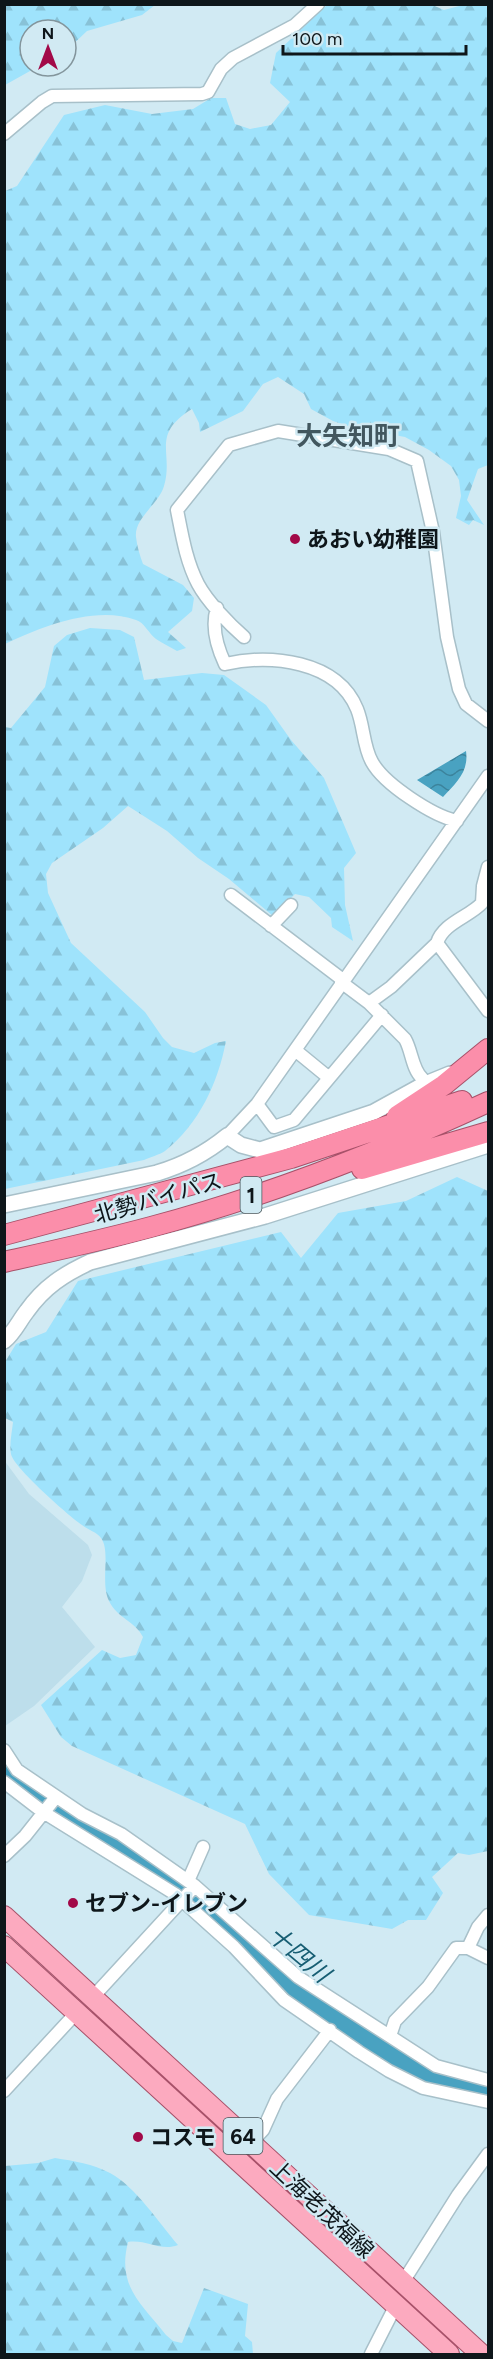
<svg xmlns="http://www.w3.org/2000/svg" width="493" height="2359" font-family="Figtree,'Noto Sans JP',sans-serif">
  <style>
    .built { fill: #bddeeb }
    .forest { fill: url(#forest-firs) }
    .water { fill: url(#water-waves) }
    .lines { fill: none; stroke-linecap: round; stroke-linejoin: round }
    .river { stroke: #49a2c1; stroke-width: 22 }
    .minor-casing { stroke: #a8c0c9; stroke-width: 15 }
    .tertiary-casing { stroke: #a8c0c9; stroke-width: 18 }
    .primary-casing { stroke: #a75169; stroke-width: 22 }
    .trunk-casing { stroke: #a75169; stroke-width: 22 }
    .minor { stroke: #fff; stroke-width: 12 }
    .tertiary { stroke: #fff; stroke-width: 15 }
    .primary { stroke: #fcaabf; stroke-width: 20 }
    .trunk { stroke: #fb8eaa; stroke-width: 20 }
    .poi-dot { fill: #a20948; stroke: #d1eaf3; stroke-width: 2 }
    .labels { text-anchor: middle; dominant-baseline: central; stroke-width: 5; stroke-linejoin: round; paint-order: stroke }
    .shield { fill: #d1eaf3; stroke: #48565b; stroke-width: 1.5 }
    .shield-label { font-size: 21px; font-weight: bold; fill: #0e161a }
    .poi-label { font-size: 22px; font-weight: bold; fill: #0e161a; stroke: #d1eaf3; text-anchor: start }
    .street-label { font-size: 22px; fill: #0e161a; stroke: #d1eaf3 }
    .water-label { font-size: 24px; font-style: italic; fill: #175e73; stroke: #d1eaf3 }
    .quarter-label { font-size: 26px; font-weight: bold; fill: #42575f; stroke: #d1eaf3 }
  </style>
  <defs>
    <pattern id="forest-firs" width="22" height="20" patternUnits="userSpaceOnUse" patternTransform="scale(1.5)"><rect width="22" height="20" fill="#9fe3fc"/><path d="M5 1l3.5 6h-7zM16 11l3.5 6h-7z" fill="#88c2d7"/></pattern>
    <pattern id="water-waves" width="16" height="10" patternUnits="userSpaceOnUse" patternTransform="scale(1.5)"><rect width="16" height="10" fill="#49a2c1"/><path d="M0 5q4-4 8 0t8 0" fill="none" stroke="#3b839c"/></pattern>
  </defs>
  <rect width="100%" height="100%" fill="#d1eaf3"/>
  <path class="built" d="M4,1460l25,34 59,51 4,10 -10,26 -20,26 33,40 -61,59 -29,20z"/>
  <path class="forest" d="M5,4h150v1l-13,10 -55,16 -21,20v-21h-36v36h9l-34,19z
    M430,4l14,6 19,-5h25v460l-10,4 -11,31 17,25 -11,-5 -4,5 -13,-7 5,-22 -2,-16 -8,-14 -22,-16 -24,-13 -54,-10 -18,-6 -22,-12 -7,-15 -26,-17 -15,7 -20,27 -43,21 -1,-9 -7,-14c-42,26 -18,43 -28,77 -5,18 -30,32 -28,51 1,9 4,19 7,27l40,21 11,13 -2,13 -24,21 18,16 -9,3c-7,-4 -15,-8 -21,-12 -7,-5 -12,-17 -20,-19 -41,-15 -95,7 -131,24v-453l12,-5 47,-71 41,-10 47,9 41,-5 18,-11h15l9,26 15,5 21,-4 19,-23 -20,-19 6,-30 51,-48z
    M90,628l30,2 14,7 10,43 58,-7 22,2 42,30 25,35 33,38 32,75 -12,15 1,37 8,36 -21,-14 -1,-9 -22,-21 -14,-3 -22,22 -44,-37 -31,-21 -31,-27 -39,-25 -25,22 -51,35 -6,11 2,19 23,50 74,69 18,26 9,9 22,6 21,-10 11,-2c-8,42 -27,83 -61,110 -6,4 -15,6 -21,9l-139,29 -1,-462 7,1 34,-41 9,-41 13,-11z
    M457,1177l31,14v660l-19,4 -11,-2 -26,24 11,16 -17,27h-18l-16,9 -83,-14 -40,-41 -24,-50 -173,-78 -11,-9 -20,-32 61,-55 18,8 16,-3 7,-18c-8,-16 -26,-19 -34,-36 -9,-18 2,-50 -8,-63 -4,-6 -13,-8 -19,-13 -13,-9 -69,-58 -71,-71 -2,-9 1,-22 2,-32l-8,-4v-56l11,-18 30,-12 32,-51 203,-49 20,26 37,-45 68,-12z
    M55,2158c19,3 38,6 55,15 25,13 49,50 68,72 -17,7 -32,-6 -50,-3 -11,44 12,60 38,93l7,6 9,2 22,-55 44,16 -3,32 7,6 1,12h-248v-188l33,-3z"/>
  <path class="water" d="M466,751c3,21 -10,32 -23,46l-26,-17z"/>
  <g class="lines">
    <path class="river" d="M4,1767l6,10 33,25 73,43 67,45 118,105 97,63 35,19 55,12"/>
    <g class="minor-casing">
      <path id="minor" d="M4,134l38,-32 10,-6 150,-2 6,-2 13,-23 12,-11 62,-33 23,-21
        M217,608c-6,19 0,39 8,56 45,-10 112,-4 132,45 7,17 6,37 15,53 12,22 61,54 85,59
        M244,637c-15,-13 -37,-36 -46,-53 -12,-23 -16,-49 -21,-74l52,-65 49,-14 111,18 28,12 16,71 14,105 12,52 7,15 22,17
        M231,895l112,85
        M271,926l20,-21
        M437,943c6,-20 32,-26 45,-40l1,-17 5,-19
        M341,982l28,21 36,36c7,12 7,30 17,39
        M369,1003l22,-16 46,-44 51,68
        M295,1050l33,27
        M257,1104l17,23 20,-7 88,-105
        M227,1136l30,-32 231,-328
        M4,1750l13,20 65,44 39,20 74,52 103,91 138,89 52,14
        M4,1782l39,30 132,82 59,53 50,53 75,52 30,19 34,17 65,14
        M4,1856l21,-20 31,-39
        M188,1881l15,-34
        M468,1948l20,10
        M92,1998l103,-112
        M390,2036l5,-15 33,-34 28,-39h12l10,-21 10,-12
        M4,2091l73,-79
        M251,2143l12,-13 14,-31 53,-69
        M403,2282l55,-87 30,-41
        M371,2354l25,-49"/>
    </g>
    <g class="tertiary-casing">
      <path id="tertiary" d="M4,1205l153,-32c27,-8 48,-19 70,-37l14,9 19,5 114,-38 49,-27 27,-11
        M4,1341c10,-8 15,-20 23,-30 17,-24 37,-37 63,-49l175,-46 223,-71"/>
    </g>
    <g class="primary-casing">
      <path id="primary" d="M4,1916l477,438
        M4,1946l445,408"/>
    </g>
    <g class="trunk-casing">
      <path id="trunk" d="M397,1116l47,-31 44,-36
        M362,1169l126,-37
        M4,1235l287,-77 171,-57
        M4,1262c49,-11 99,-22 147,-35 116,-31 229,-75 337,-125"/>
    </g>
    <use href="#minor" class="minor"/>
    <use href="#tertiary" class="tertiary"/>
    <use href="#primary" class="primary"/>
    <use href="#trunk" class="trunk"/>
  </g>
  <g class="poi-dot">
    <circle cx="295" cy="539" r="6"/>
    <circle cx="73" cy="1903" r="6"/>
    <circle cx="138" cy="2137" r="6"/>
  </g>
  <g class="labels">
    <g class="shield">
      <rect x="240.5" y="1177" width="21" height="36" rx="4.5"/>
      <rect x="223.5" y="2118" width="39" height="36" rx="4.5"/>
    </g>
    <g class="shield-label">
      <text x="251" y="1195">1</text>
      <text x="243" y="2136">64</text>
    </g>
    <g class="poi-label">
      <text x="307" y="539">あおい幼稚園</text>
      <text x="85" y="1903">セブン-イレブン</text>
      <text x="150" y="2137">コスモ</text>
    </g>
    <g class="street-label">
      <text transform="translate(158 1198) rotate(-16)">北勢バイパス</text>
      <text transform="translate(322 2209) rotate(43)">上海老茂福線</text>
    </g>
    <g class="water-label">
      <text transform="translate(299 1954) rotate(40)">十四川</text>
    </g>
    <g class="quarter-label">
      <text x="348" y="436">大矢知町</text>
    </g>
  </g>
  <rect width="493" height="2359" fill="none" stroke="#0e161a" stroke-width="12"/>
  <g transform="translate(48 48)"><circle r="28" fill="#d1eaf3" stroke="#83959c" stroke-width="1.5"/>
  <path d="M0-4.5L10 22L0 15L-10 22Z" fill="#a20948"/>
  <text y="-9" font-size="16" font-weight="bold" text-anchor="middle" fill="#0e161a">N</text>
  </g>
  <path d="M283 45v9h183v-9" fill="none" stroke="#0e161a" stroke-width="3"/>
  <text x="292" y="45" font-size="18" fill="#0e161a" stroke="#d1eaf3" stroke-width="4.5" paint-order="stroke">100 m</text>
</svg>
